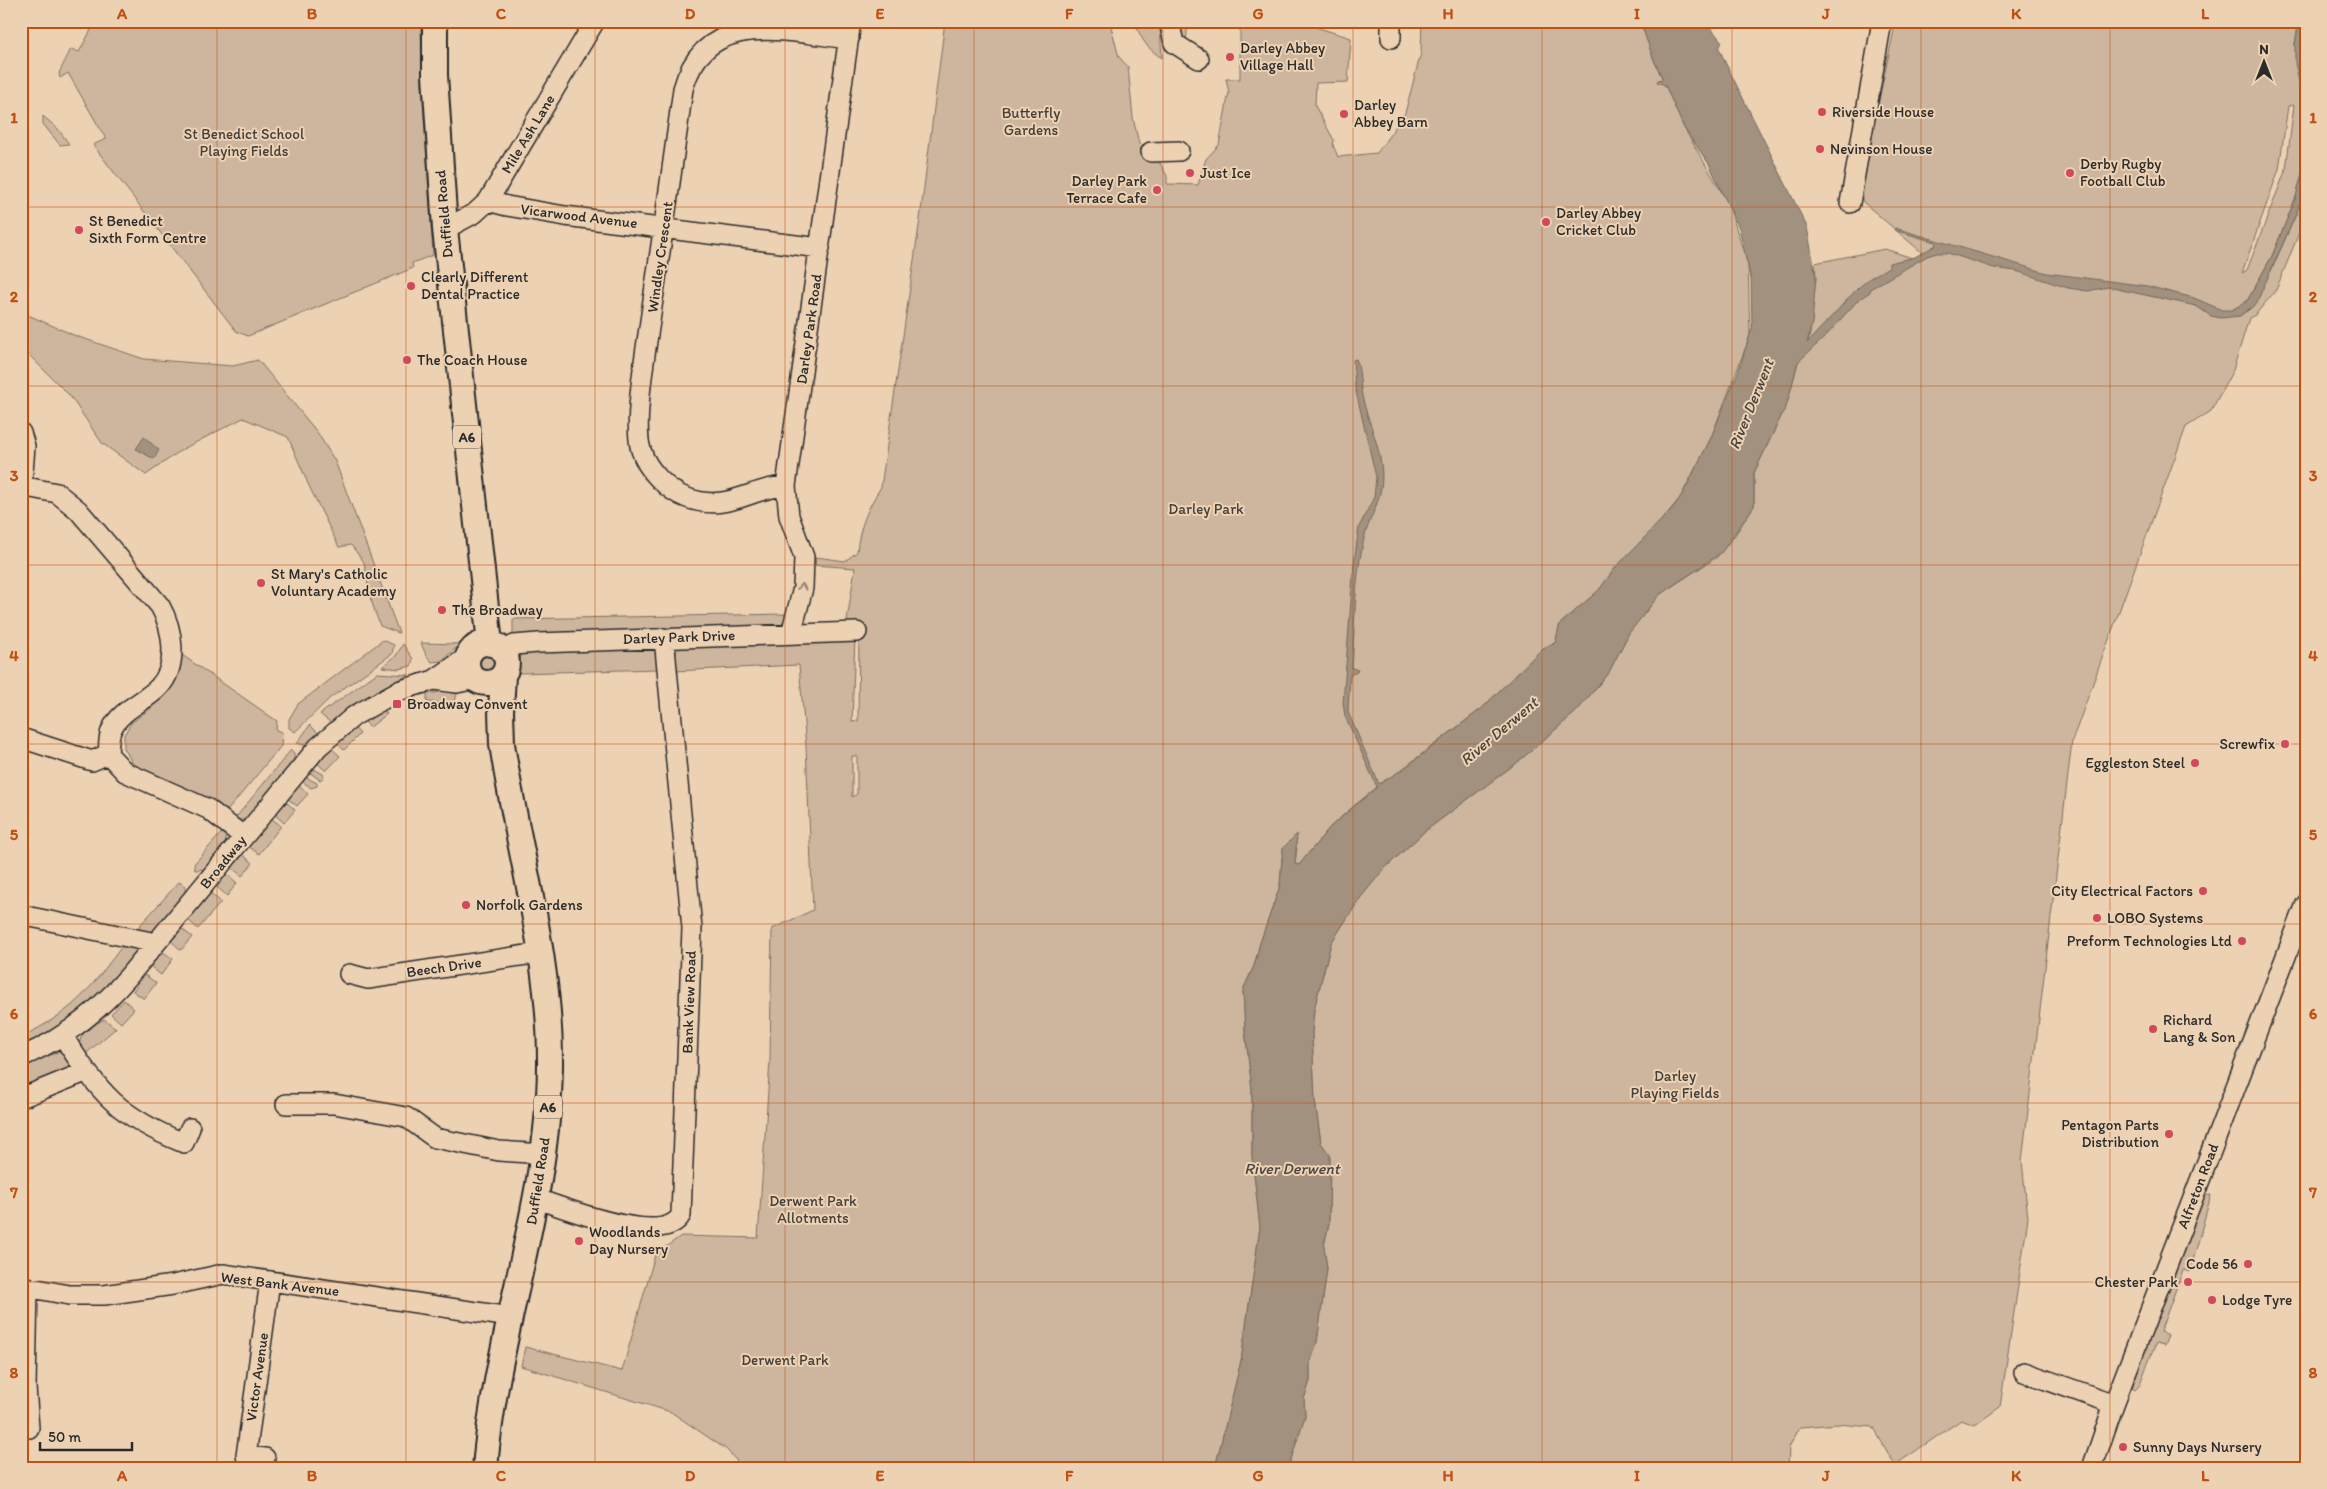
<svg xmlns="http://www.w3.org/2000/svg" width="2327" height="1489" font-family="Itim,sans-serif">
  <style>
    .green { fill: #cdb69d; stroke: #7c7064; fill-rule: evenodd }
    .water { fill: #a2917f; stroke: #72685d }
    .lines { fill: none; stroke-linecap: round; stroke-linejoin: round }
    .minor-casing { stroke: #2b2b2b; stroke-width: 22 }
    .major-casing { stroke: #2b2b2b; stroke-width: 28 }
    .minor { stroke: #ecd1b3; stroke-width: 19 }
    .major { stroke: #ecd1b3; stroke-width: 24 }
    .oneway { stroke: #8c7e6f }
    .grid { fill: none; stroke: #c25012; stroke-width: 1; stroke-opacity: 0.55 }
    .poi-dot { fill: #d1495b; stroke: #ecd1b3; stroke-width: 2 }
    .labels { text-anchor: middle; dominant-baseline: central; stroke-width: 4; stroke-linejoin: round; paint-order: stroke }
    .shield { fill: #ecd1b3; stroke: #655d54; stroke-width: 1 }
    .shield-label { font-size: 14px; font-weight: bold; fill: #2b2b2b }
    .poi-label { font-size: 15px; fill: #2b2b2b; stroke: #ecd1b3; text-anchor: start }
    .park-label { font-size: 15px; fill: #43403c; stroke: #ecd1b3 }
    .street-label { font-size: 15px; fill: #2b2b2b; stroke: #ecd1b3 }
    .water-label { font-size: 16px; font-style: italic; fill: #494440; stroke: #ecd1b3 }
    .neatline { fill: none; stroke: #c25012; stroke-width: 2 }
    .grid-label { font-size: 16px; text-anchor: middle; font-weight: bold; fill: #c25012 }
  </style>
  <rect width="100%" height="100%" fill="#ecd1b3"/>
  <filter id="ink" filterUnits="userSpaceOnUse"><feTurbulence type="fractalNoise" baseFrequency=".02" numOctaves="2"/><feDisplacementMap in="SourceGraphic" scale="10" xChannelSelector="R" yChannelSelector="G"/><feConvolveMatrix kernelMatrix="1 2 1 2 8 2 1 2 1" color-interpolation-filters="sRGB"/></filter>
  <g filter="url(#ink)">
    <path class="green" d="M96,21h325l1,63 11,171 -21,8 1,5 -165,68 -12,-5 -143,-186 13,-6 -38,-66 -8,5 -1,-5 12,-24 8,3z
      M945,21h175l-9,6 8,30 9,10 5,51 9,38 4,4 11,-2 10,18v8l31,1 8,-26 13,-14 10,-53 -3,-13h14v-52h-17l-10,-5h-25l-2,20 -26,-16 2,32c-15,-9 -22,-20 -27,-37h161l55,17 -3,44 -32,1 -1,23 19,34 -1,5 5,12 39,-4 28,-40 16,-60 1,-32h218l14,39 30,68 44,75 20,62 2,71 -40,104 -30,58 -30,36 -35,34 -16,22 -39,34 -5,19 -12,5 -62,61 -125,95 -26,23 -31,38 -4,-1 2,-16 -15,8 -2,30 -20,57 -6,23 -11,24 2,40 7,59v67l8,71 -19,134 -26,107h-472l-16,-18 -56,-38 -150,-46 4,-19 97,24 33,-116 26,-19 77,2 12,-177 2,-132 41,-19 -7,-164 -7,-81 -124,6 2,-34 178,-1 -3,86 6,-1 1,-89 -12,-11 8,-53 -40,-3 1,-8 29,4 12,-9c2,-24 11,-45 24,-65l39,-268zM852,756h5v38l-5,3z
      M1896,21h403l-4,23 10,65 1,51 -10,37 -24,59 -25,45 -15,9 7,4 10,-4 23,-41 25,-57 9,-26 -1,32 -29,72 -21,25 -6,3 -16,52 -22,41 -25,16 -114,314 -50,420 6,57 -28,189 -25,18 -14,-5 -66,45 -22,-38 -36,-3 -37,3 -11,20 -1,21h-500l17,-52 -1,-17 6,-18v-19l7,-20 10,-73 -3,-23 5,-23 1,-68 -9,-12 -6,-42 -3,-67 2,-25 17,-66 30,-46 21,-26 42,-39 95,-71 58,-50 32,-39 20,-39 30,-38 58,-38 18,-22 19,-29v-33l33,-69 11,-42 6,-7 6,-21 6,-57 -1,-14 70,-14 33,11 8,-4 -63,-54 -1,-24zM2294,105l-8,64 -39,101 -5,3 37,-104 9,-63z
      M2304,21h2v55l-5,-23z
      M43,116l15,13 11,15 -9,1 -17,-21z
      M21,312l55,24 68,23 89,7 25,-6 59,72 18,29 64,172 -19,-7 -10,-29 -6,-35 -13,-17 -12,2 -30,-61 -21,-49 -45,-19 -60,31 -37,26 -44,-32 -32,-47 -49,-49z
      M788,614v16l-275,5v-16z
      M383,640l11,5 -2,9 -62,44 -35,34 -6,-4v-9l9,-15z
      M421,643l39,1v1l-19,16 -9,1 -6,-7z
      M403,644l10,15 -2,7 -12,3 -17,-2 14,-11z
      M655,647l3,22 -139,4 2,-21z
      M479 662a8 8 0 1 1 16 0a8 8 0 1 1-16 0Z
      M182,655l95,66 -1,9 6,2 -1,14 -54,65 -50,-26 -43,-19 -10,-18v-13l7,-12 20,-15 24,-25z
      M377,673l32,2c-29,12 -53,28 -78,48l-11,-9z
      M445,691h13l-4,13 -27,-2v-8z
      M382,708l5,6 -17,13 -6,-6z
      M310,725l10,10 -13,11 -10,-3z
      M353,726l7,8 -16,16 -8,-8z
      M331,748l9,8 -14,15 -9,-8z
      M291,750l3,3v8l-45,58 -16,2z
      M312,768l11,6 1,3 -4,3 -11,-8z
      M305,777l12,6v3l-6,2 -9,-7z
      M298,785l10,9 -11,12 -10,-8z
      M285,801l10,9 -11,13 -10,-9z
      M271,818l10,8 -22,28 -11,-8z
      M224,830l2,12 -20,27 -11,1 -1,-6z
      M243,855l10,8 -11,13 -10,-8z
      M227,874l10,9 -10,13 -10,-9z
      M179,882l6,4v7l-32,40h-20z
      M210,893l11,9 -23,27 -10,-9z
      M182,929l10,8 -11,13 -10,-9z
      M123,945l16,4c-6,10 -14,18 -22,27 -29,33 -58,50 -96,71v-10c54,-26 68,-47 102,-92z
      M162,951l11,8 -12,16 -11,-9z
      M145,975l11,8 -12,16 -11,-8z
      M124,1000l10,9 -13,14 -10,-9z
      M104,1019l12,9 -34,29c-8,-23 5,-27 22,-38z
      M62,1050l13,18 -54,26v-26z
      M2211,1195l-21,77 -7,-2 -23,62 8,3 -4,10 -8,-2 -17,43 -4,4 -3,-2 3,-10 37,-105 31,-77z"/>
    <path class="water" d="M1640,21h65l17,21 -3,6 6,14 82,165 9,50 -4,46 -5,20 50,-54 13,-11 19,-11v-4l26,-6 21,-12 -1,-3 -41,-12 1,-2 152,45 100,13 47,12 28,12h10l15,-9 25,-45 24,-59 10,-40v29l-9,26 -41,92 -16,12 -19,2 -10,-2 -15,-10 -88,-19 -20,4 -20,-3 -52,-17 -22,-3 -46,-15h-11l-10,3 -57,33v3l-12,8 -33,37 -27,25 -11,42 -33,69v33l-33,47 -62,42 -30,38 -20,39 -32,39 -58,50 -95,71 -40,37 -23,28 -30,46 -17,66 -2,25 3,67 6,42 9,12 -1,68 -5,23 3,23 -10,73 -7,20v19l-6,18 1,17 -17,52h-73l26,-107 19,-134 -8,-71v-67l-7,-59 -2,-40 11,-24 6,-23 20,-57 3,-38 14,-14 -2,30 4,1 31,-38 47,-40 -32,-71 -2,-13 11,-140 5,-36 15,-30 2,-20 -21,-90 -2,-27 3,-1c4,6 4,31 7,41 6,24 18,48 19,74 1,27 -14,44 -19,69 -9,41 -8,84 -11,125l6,2 -1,2 -7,3 -2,37 31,72 26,-16 76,-59 62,-61 12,-5 5,-19 39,-34 16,-22 57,-59 11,-16 27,-53 28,-68 14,-44 -1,-49 -12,-51 -30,-64 -25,-36 -19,-43 -8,-3 1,-2 5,-1 -9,-19z
      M2299,21h5l-3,21 5,34v39l-11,-52v-19z
      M144,437l15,13 -5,9 -18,-10z"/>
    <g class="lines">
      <g class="minor-casing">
        <path id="minor" d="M1169,21l5,22 25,16
          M1391,38v-17
          M1151,152l28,-1
          M488,201l19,5 58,10 255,32
          M1850,203l32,-182
          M445,229l30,-16 13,-12 107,-180
          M21,433l4,13 -3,40
          M21,486l36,7 21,17 82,96c13,23 19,59 -1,81 -14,15 -40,23 -48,44 -3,7 -2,16 -3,23l17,18 83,37 35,27
          M786,486c-37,2 -58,27 -99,12 -19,-7 -40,-28 -46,-48 -9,-28 7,-111 11,-143 11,-73 21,-145 31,-218 22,-81 104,-57 166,-50
          M791,634l12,-46 1,-31 -15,-41 -3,-30 65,-465
          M503,652l11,-7 24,-2 319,-11
          M434,680l36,-25
          M21,738l71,23 16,-7
          M21,915l135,28
          M349,974l19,5 172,-26
          M63,1036c35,57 58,82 121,107l6,-15
          M21,1057c43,-18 77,-45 107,-80l190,-230 36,-31 44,-25 36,-11 23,3 18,-4
          M21,1098l64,-26
          M286,1104h48l72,13 29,21 64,13 45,3
          M537,1199c28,9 126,49 144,16l11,-287 -28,-290
          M21,1286l48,9h35l69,-10 50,-11 287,43
          M28,1287l-2,100 3,41
          M2024,1372l90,32
          M265,1458l-19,-2 24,-175
          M2092,1468l22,-64 192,-500"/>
      </g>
      <g class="major-casing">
        <path id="major" d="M435,21v54l10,154 45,415
          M467 663a20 20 0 1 1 40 0a20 20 0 1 1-40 0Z
          M485,1468c11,-136 64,-265 65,-403 1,-108 -32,-214 -48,-321l-1,-33 2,-36"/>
      </g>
      <use href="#minor" class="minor"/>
      <use href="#major" class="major"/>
    </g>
    <defs><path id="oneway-chevron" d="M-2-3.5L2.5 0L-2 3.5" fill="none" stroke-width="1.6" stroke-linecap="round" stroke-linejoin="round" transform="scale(1.25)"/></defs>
    <use class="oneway" href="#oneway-chevron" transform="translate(802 587) rotate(-82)"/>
  </g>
  <path class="grid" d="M217,21v1447M406,21v1447M595,21v1447M785,21v1447M974,21v1447M1163,21v1447M1353,21v1447M1542,21v1447M1732,21v1447M1921,21v1447M2110,21v1447M21,207h2285M21,386h2285M21,565h2285M21,744h2285M21,924h2285M21,1103h2285M21,1282h2285"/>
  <g class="poi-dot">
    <circle cx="1230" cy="57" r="5"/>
    <circle cx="1822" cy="112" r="5"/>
    <circle cx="1344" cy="114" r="5"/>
    <circle cx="1820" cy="149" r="5"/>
    <circle cx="1190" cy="173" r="5"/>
    <circle cx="2070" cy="173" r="5"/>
    <circle cx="1157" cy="190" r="5"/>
    <circle cx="1546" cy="222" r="5"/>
    <circle cx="79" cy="230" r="5"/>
    <circle cx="411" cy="286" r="5"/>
    <circle cx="407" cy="360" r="5"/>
    <circle cx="261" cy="583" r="5"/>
    <circle cx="442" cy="610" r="5"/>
    <rect x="392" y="699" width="10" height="10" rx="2.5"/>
    <circle cx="2285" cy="744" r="5"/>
    <circle cx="2195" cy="763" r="5"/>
    <circle cx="2203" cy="891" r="5"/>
    <circle cx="466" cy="905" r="5"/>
    <circle cx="2097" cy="918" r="5"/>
    <circle cx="2242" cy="941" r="5"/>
    <circle cx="2153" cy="1029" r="5"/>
    <circle cx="2169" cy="1134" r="5"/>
    <circle cx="579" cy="1241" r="5"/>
    <circle cx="2248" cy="1264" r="5"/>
    <circle cx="2188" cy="1282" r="5"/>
    <circle cx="2212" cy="1300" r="5"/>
    <circle cx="2123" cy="1447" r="5"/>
  </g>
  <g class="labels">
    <g class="shield">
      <rect x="453" y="425.5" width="28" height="23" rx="4"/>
      <rect x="534" y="1095.5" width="28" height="23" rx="4"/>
    </g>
    <g class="shield-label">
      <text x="467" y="437">A6</text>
      <text x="548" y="1107">A6</text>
    </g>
    <g class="poi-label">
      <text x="1240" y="48">Darley Abbey<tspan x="1240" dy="17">Village Hall</tspan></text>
      <text x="1354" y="105">Darley<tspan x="1354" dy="17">Abbey Barn</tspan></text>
      <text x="1832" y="112">Riverside House</text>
      <text x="1830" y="149">Nevinson House</text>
      <text x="2080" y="164">Derby Rugby<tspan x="2080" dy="17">Football Club</tspan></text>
      <text x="1200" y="173">Just Ice</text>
      <text x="1147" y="181" text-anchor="end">Darley Park<tspan x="1147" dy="17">Terrace Cafe</tspan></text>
      <text x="1556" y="213">Darley Abbey<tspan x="1556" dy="17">Cricket Club</tspan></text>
      <text x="89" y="221">St Benedict<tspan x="89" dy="17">Sixth Form Centre</tspan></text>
      <text x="421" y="277">Clearly Different<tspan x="421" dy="17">Dental Practice</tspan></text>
      <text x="417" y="360">The Coach House</text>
      <text x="271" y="574">St Mary's Catholic<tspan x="271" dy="17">Voluntary Academy</tspan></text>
      <text x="452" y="610">The Broadway</text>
      <text x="407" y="704">Broadway Convent</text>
      <text x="2275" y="744" text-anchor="end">Screwfix</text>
      <text x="2185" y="763" text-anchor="end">Eggleston Steel</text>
      <text x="2193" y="891" text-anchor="end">City Electrical Factors</text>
      <text x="476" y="905">Norfolk Gardens</text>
      <text x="2107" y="918">LOBO Systems</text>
      <text x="2232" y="941" text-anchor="end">Preform Technologies Ltd</text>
      <text x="2163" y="1020">Richard<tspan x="2163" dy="17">Lang &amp; Son</tspan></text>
      <text x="2159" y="1125" text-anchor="end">Pentagon Parts<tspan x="2159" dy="17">Distribution</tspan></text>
      <text x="589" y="1232">Woodlands<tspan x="589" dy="17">Day Nursery</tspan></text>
      <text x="2238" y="1264" text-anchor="end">Code 56</text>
      <text x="2178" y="1282" text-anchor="end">Chester Park</text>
      <text x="2222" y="1300">Lodge Tyre</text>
      <text x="2133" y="1447">Sunny Days Nursery</text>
    </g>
    <g class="park-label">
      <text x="1031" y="113">Butterfly<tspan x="1031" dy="17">Gardens</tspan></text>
      <text x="244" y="134">St Benedict School<tspan x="244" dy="17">Playing Fields</tspan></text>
      <text x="1206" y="509">Darley Park</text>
      <text x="1675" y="1076">Darley<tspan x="1675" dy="17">Playing Fields</tspan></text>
      <text x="813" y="1201">Derwent Park<tspan x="813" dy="17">Allotments</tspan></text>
      <text x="785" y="1360">Derwent Park</text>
    </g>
    <g class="street-label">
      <text transform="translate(528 134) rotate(-59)">Mile Ash Lane</text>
      <text transform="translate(444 214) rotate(-95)">Duffield Road</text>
      <text transform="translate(579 216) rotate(7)">Vicarwood Avenue</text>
      <text transform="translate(660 257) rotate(-82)">Windley Crescent</text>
      <text transform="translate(809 329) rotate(-82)">Darley Park Road</text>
      <text transform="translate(679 637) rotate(-2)">Darley Park Drive</text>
      <text transform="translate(223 862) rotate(-51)">Broadway</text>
      <text transform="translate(444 967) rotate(-8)">Beech Drive</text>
      <text transform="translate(689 1002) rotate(-88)">Bank View Road</text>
      <text transform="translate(538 1181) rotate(-81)">Duffield Road</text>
      <text transform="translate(2198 1186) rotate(-69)">Alfreton Road</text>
      <text transform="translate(280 1284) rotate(7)">West Bank Avenue</text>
      <text transform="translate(257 1377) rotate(-82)">Victor Avenue</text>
    </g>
    <g class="water-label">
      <text transform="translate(1751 404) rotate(-68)">River Derwent</text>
      <text transform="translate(1499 731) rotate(-40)">River Derwent</text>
      <text x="1292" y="1168">River Derwent</text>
    </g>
  </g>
  <rect width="2327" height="1489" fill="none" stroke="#ecd1b3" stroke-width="55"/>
  <g transform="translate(2264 62)" stroke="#ecd1b3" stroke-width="4" paint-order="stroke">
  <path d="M0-4L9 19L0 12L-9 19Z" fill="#2b2b2b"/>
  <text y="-8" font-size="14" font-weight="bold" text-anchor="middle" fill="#2b2b2b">N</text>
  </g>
  <path d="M40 1442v8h92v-8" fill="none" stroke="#2b2b2b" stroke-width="2.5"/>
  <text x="48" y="1442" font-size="15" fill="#2b2b2b" stroke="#ecd1b3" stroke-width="4" paint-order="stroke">50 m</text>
  <rect x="28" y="28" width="2272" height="1434" class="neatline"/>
  <g class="grid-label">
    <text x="122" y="19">A</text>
    <text x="312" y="19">B</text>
    <text x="501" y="19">C</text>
    <text x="690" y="19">D</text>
    <text x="880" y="19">E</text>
    <text x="1069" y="19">F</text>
    <text x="1258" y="19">G</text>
    <text x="1448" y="19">H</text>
    <text x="1637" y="19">I</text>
    <text x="1826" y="19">J</text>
    <text x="2016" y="19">K</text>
    <text x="2205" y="19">L</text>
    <text x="14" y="123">1</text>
    <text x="2313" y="123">1</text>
    <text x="14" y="302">2</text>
    <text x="2313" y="302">2</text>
    <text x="14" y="481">3</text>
    <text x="2313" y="481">3</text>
    <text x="14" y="661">4</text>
    <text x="2313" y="661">4</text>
    <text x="14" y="840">5</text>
    <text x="2313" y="840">5</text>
    <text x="14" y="1019">6</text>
    <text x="2313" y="1019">6</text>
    <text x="14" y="1198">7</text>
    <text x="2313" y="1198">7</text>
    <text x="14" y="1378">8</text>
    <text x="2313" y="1378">8</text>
    <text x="122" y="1481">A</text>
    <text x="312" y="1481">B</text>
    <text x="501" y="1481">C</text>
    <text x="690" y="1481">D</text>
    <text x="880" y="1481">E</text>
    <text x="1069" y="1481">F</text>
    <text x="1258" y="1481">G</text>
    <text x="1448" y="1481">H</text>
    <text x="1637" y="1481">I</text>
    <text x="1826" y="1481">J</text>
    <text x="2016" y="1481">K</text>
    <text x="2205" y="1481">L</text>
  </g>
</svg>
